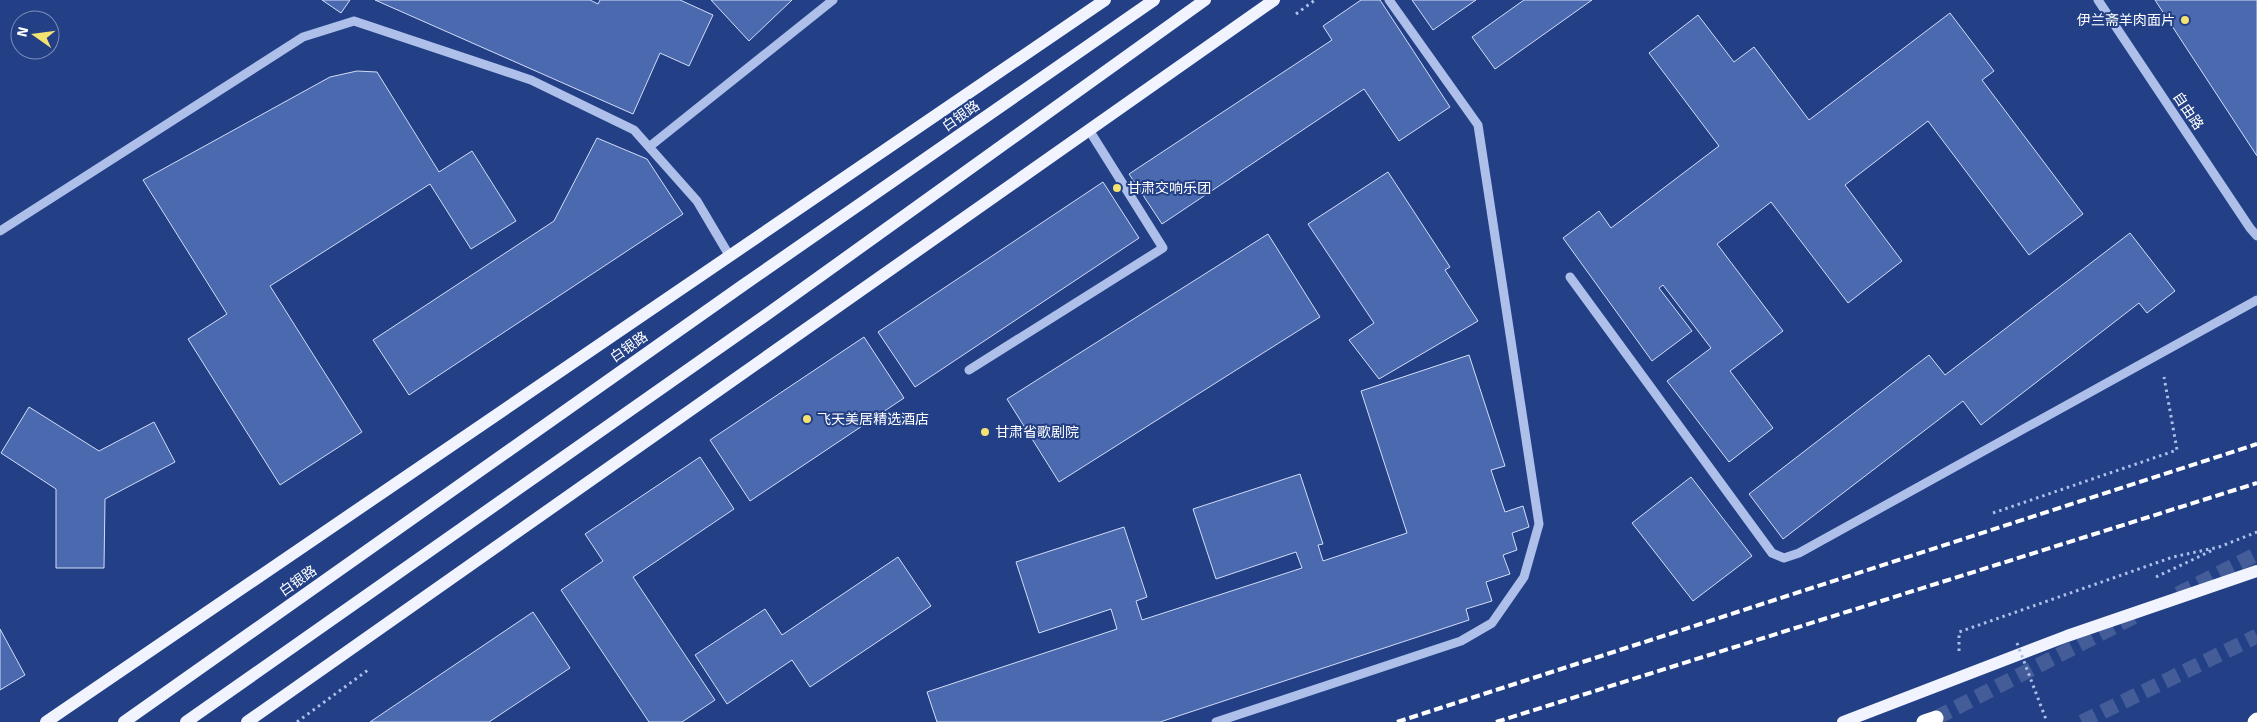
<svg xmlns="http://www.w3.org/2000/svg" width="2257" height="722" font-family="Signika,'Noto Sans SC',sans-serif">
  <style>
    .building { fill: #4b69af; stroke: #d2ddf7 }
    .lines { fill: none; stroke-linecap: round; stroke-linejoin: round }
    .highway-tunnel { stroke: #445d99; stroke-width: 15; stroke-dasharray: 15 8; stroke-linecap: butt }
    .path { stroke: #aec0e9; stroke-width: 3; stroke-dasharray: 2.5 4; stroke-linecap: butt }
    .minor { stroke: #aec0e9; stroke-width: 9 }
    .major { stroke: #f1f4fe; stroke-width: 12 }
    .highway { stroke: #fff; stroke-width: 15 }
    .rail { stroke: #fff; stroke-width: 4; stroke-dasharray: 9 4; stroke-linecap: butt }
    .path-bridge { stroke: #aec0e9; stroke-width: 3; stroke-dasharray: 2.5 4; stroke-linecap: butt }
    .poi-dot { fill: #f4e271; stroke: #234087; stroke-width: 2 }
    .labels { text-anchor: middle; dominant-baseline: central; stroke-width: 4; stroke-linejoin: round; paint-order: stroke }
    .poi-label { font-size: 14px; fill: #fff; stroke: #234087; text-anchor: start }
    .street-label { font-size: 14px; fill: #fff; stroke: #234087 }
  </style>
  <rect width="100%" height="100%" fill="#234087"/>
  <path class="building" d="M322,0h28l-9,13z
    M375,0h215l8,4 2,-4h80l33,15 -24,51 -29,-13 -27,61z
    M711,0h81l-43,41z
    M1361,0h19l70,107 -51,34 -35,-52 -202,135 -33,-50 203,-134 -9,-14z
    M1412,0h64l-43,30z
    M1524,0h68l-97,69 -23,-32z
    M2155,0h102v156z
    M1950,13l44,58 -12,9 101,134 -54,41 -101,-134 -83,64 57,76 -54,42 -77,-101 -54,42 66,87 -53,40 43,57 -44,34 -62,-81 44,-33 -48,-63 -4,3 33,43 -40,30 -89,-123 36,-27 12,17 108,-82 -70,-93 49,-38 36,47 20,-15 55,73z
    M357,71l20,1 62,100 33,-21 44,70 -45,28 -41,-65 -160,102 92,146 -82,53 -92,-146 39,-25 -84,-134 187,-103z
    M597,138l50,21 36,55 -274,181 -36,-55 181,-119z
    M1388,172l62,95 -5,3 33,51 -99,58 -30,-39 25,-17 -66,-99z
    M1103,182l36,56 -224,149 -37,-55z
    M2130,233l45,58 -28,22 -8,-10 -158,122 -18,-24 -180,138 -34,-45 180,-139 16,20z
    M1268,234l52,83 -261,165 -52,-83z
    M864,337l40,61 -154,103 -40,-61z
    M1469,355l36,111 -14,4 14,42 18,-6 6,21 -17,6 5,17 -14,5 7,19 -24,8 6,19 -26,8 3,11 -309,102h-223l-10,-30 190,-63 -6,-20 -72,24 -23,-71 108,-35 23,70 -11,4 6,19 160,-52 -6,-16 -80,27 -23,-70 107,-35 23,70 -5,1 5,16 84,-28 -46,-142z
    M29,407l70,44 55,-29 21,40 -70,37 -1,69h-48v-79l-55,-36z
    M700,457l34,52 -101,68 82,123 -33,22h-33l-88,-132 42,-29 -18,-27z
    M1691,477l61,79 -59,45 -61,-78z
    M898,557l33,49 -121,81 -18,-27 -65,44 -32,-49 70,-46 17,26z
    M533,612l37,56 -81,54h-119z
    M0,629l25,46 -25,15z"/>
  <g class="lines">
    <path class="highway-tunnel" d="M2178,594l79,-40
      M1936,718l199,-102
      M2082,722l175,-86"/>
    <path class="path" d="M1296,14l19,-14
      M1993,513l184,-63 -13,-73
      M2156,577l57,-27
      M1959,651v-19l214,-75 46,-10 38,-15
      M297,722l71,-52"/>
    <path class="minor" d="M2098,0l152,228 7,8
      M649,147l184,-147
      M0,231l303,-194 51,-16 177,59 103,50 63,71 32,54
      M1570,277l202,276 12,5 15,-5 458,-253
      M969,370l194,-122 -74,-118
      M1216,722l245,-81 31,-18 32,-46 15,-53 -61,-399 -89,-125"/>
    <path class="major" d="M46,722l1059,-722
      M124,722l618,-436 412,-286
      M186,722l580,-407 439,-315
      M247,722l1027,-722
      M1843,722l224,-86 190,-65"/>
    <path class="highway" d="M1924,722l12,-4
      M2255,722l2,-2"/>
    <path class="rail" d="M1397,722l860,-278
      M1496,722l761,-239"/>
    <path class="path-bridge" d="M2017,643l30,79"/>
  </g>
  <g class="poi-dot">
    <circle cx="2185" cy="20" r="5"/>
    <circle cx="1117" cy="188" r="5"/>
    <circle cx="807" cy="419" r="5"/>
    <circle cx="985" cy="432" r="5"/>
  </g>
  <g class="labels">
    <g class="poi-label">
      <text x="2175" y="20" text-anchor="end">伊兰斋羊肉面片</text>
      <text x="1127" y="188">甘肃交响乐团</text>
      <text x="817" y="419">飞天美居精选酒店</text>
      <text x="995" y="432">甘肃省歌剧院</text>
    </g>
    <g class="street-label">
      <text transform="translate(2188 111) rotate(56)">自由路</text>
      <text transform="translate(961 116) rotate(-35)">白银路</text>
      <text transform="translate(629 347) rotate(-35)">白银路</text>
      <text transform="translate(298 581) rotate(-35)">白银路</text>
    </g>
  </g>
  <g transform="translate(35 35) rotate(284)"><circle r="24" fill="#234087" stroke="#7b8cb7"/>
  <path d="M0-4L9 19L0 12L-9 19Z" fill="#f4e271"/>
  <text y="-8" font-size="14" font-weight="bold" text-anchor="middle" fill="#ffffff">N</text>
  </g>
</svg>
